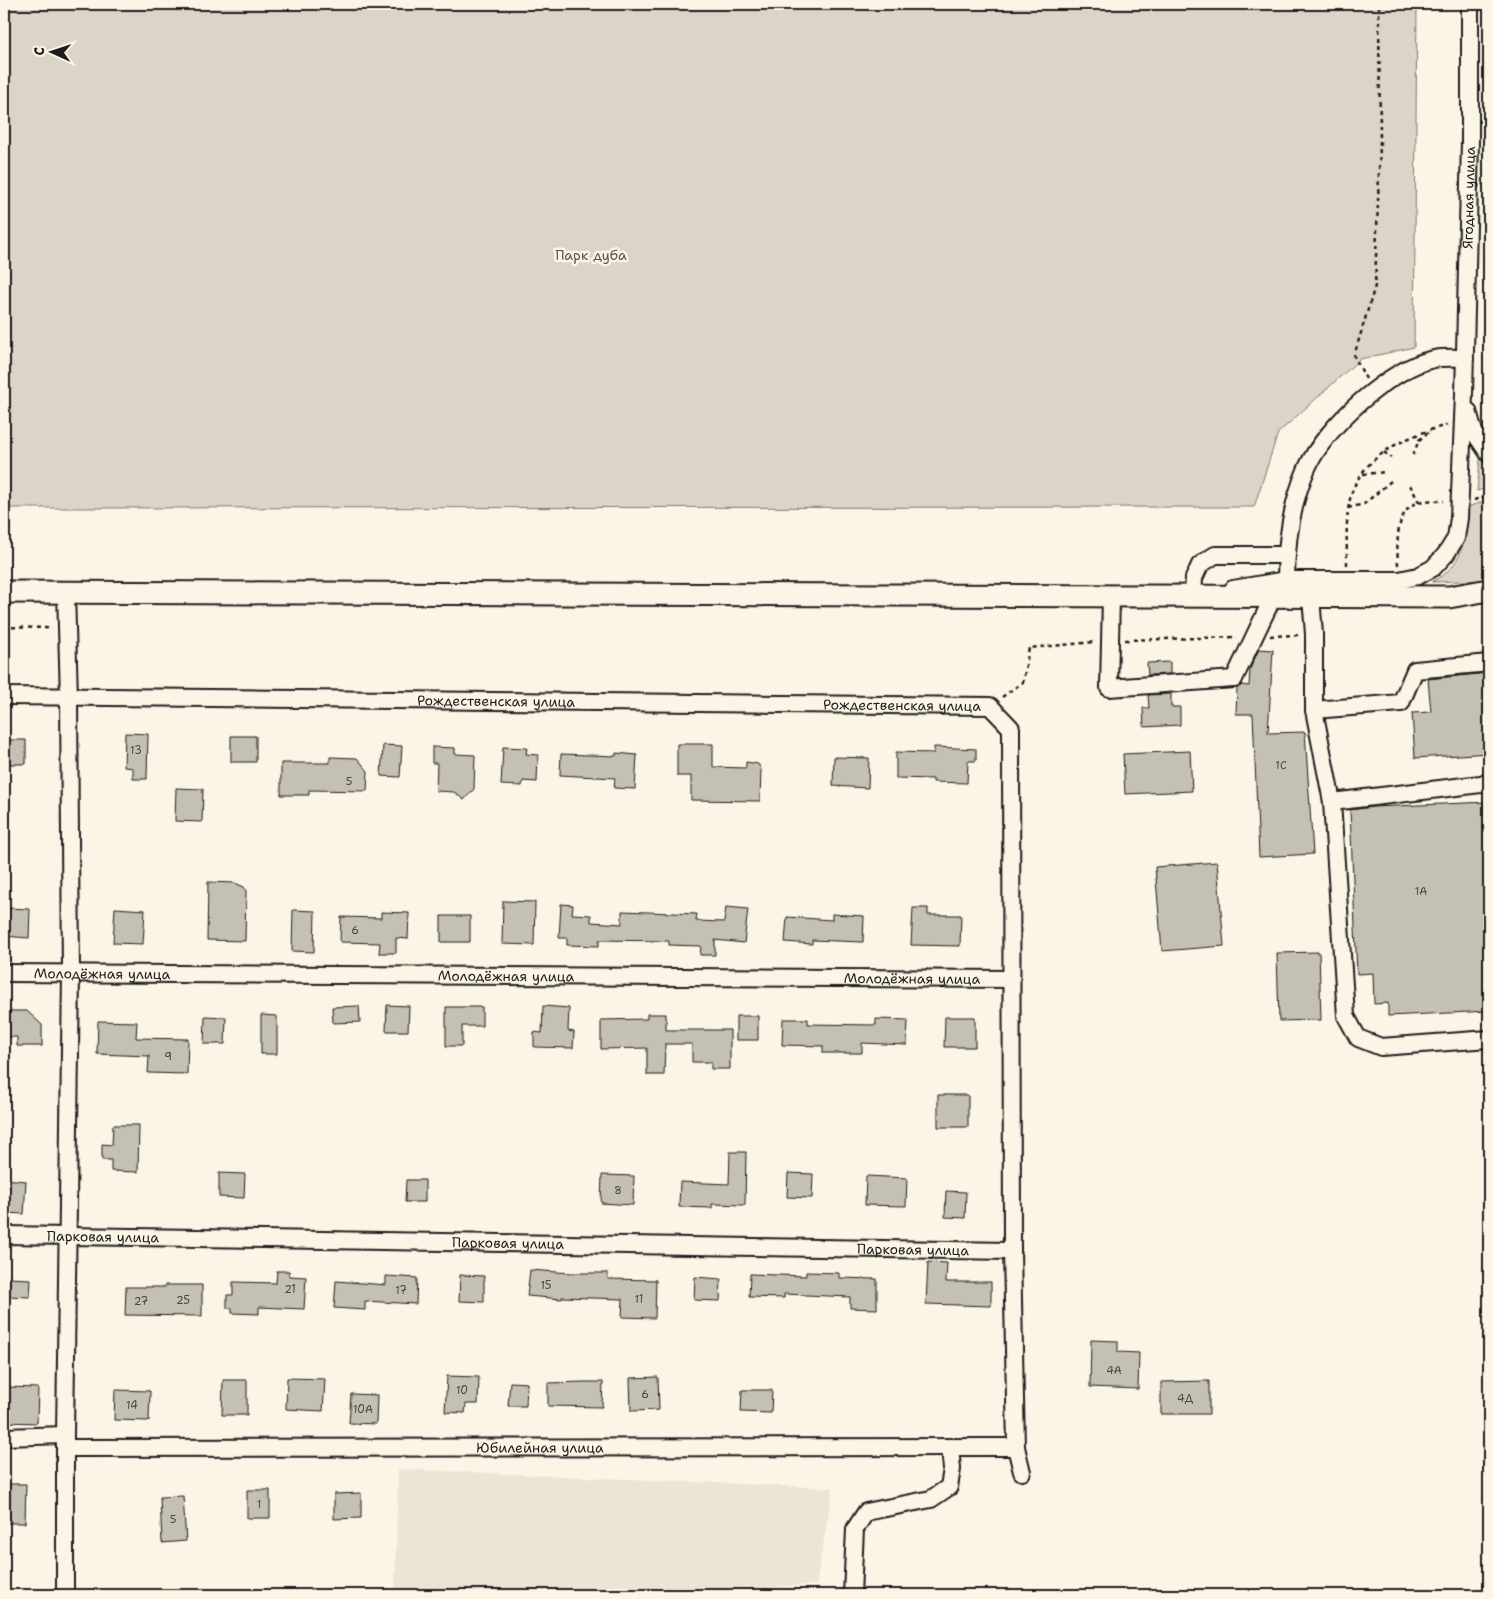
<svg xmlns="http://www.w3.org/2000/svg" width="1493" height="1599" font-family="'Shantell Sans',sans-serif">
  <style>
    .built { fill: #ebe5d6 }
    .green { fill: #dbd5c8; stroke: #7c7872 }
    .building { fill: #c4c0b3; stroke: #1c1c1c }
    .lines { fill: none; stroke-linecap: round; stroke-linejoin: round }
    .minor-casing { stroke: #1c1c1c; stroke-width: 20 }
    .major-casing { stroke: #1c1c1c; stroke-width: 25 }
    .path { stroke: #1c1c1c; stroke-width: 2.5; stroke-dasharray: 4 4; stroke-linecap: butt }
    .minor { stroke: #fcf5e5; stroke-width: 16 }
    .major { stroke: #fcf5e5; stroke-width: 21 }
    .labels { text-anchor: middle; dominant-baseline: central; stroke-width: 5; stroke-linejoin: round; paint-order: stroke }
    .number-label { font-size: 11px; fill: #464542 }
    .street-label { font-size: 14px; fill: #1c1c1c; stroke: #fcf5e5 }
    .park-label { font-size: 14px; fill: #555450; stroke: #fcf5e5 }
  </style>
  <rect width="100%" height="100%" fill="#fcf5e5"/>
  <filter id="ink" filterUnits="userSpaceOnUse"><feTurbulence type="fractalNoise" baseFrequency=".02" numOctaves="2"/><feDisplacementMap in="SourceGraphic" scale="10" xChannelSelector="R" yChannelSelector="G"/><feConvolveMatrix kernelMatrix="1 2 1 2 8 2 1 2 1" color-interpolation-filters="sRGB"/></filter>
  <g filter="url(#ink)">
    <path class="built" d="M398,1469l435,19 -17,97 -47,2 -1,8h-373z"/>
    <path class="green" d="M4,4h1413l-3,343 -54,12 -82,74 -24,74 -1250,1z
      M1481,450l8,11v26l-12,4z
      M1489,500v80l-57,2c6,-4 12,-7 17,-12 16,-16 17,-41 18,-63z"/>
    <path class="building" d="M1259,649l14,1 -5,83 37,-1 8,122 -54,3 -6,-143h-17l1,-26 4,-3 8,1 1,-17z
      M1170,662v12l-22,1 -1,-12z
      M1489,673v80l-74,5 -3,-45 19,-1 -3,-33z
      M1171,694v13h9v18l-36,2 -1,-19h6l-1,-13z
      M125,733l23,1 -1,45h-14v-11l-9,-1z
      M231,736h25v26h-25z
      M4,740h22v24h-22z
      M677,744h36v23l33,1v-6l12,2 3,5 -1,32 -69,-1v-24h-14z
      M383,745l19,1 -2,31 -19,-1z
      M432,747l23,1v6l20,1 -1,34 -10,11 -10,-8 -18,-1 1,-28h-5z
      M503,747l24,1 -1,6 12,1 -1,27 -14,-1 -1,5 -21,-1z
      M934,747l42,2v12h-8l-1,22 -34,-1v-3l-37,-1v-26l38,1z
      M1190,751l2,40 -67,3 -2,-40z
      M616,753l21,2 -2,34 -21,-1 1,-10 -55,-3 1,-21 55,2z
      M330,757l27,1 11,13 -1,20 -58,-1v5h-28v-32h49z
      M834,757l35,1 -1,30 -35,-2z
      M176,788l27,1 -1,33 -27,-1z
      M1489,802v209l-101,5v-13l-14,1 -1,-31 -16,1 -7,-164 23,-3z
      M1217,862l7,84 -62,5 -7,-84z
      M208,882l27,1 9,4 2,4 -1,50 -38,-1z
      M503,901l32,1 -1,43 -32,-1z
      M561,904l12,1 -1,9 19,1v7l31,2v-13l75,3 -1,7 28,1 2,-15 22,2 -4,34 -29,-3v15h-15l1,-9 -32,-1v-4l-70,-1v6l-32,-1v-7h-8z
      M4,908l26,1 -1,29 -25,-2z
      M115,908l30,2 -2,34 -30,-1z
      M913,908h15v7h33l-1,31 -49,-1z
      M293,910l22,1 -1,41 -22,-1z
      M381,912l28,1 -1,26 -12,-1v15h-17l1,-10 -40,-1 1,-25 40,1z
      M832,914l32,2 -1,26 -51,-2v4l-27,-2 2,-25 45,3z
      M441,916h29v26h-29z
      M1319,952l2,68 -42,1 -2,-68z
      M387,1005l22,1 -1,25h-22z
      M359,1006l1,16 -27,1 -1,-16z
      M543,1006l26,2 -1,23 6,1 -1,16 -39,-1v-15l8,1z
      M446,1007h36v19h-20v20h-16z
      M4,1011h23l15,14v21h-25v-9h-13z
      M647,1014h19v16h64v39h-19v-7h-19v-18h-27l-1,31h-17v-27l-46,1v-29l46,-1z
      M261,1015l16,1v38h-16z
      M205,1016l21,1 -1,27h-21z
      M736,1016h22v24h-22z
      M945,1017h30v30h-31z
      M783,1019h25v5l68,1v-6l32,1 -1,25 -45,-2v10h-39v-7l-41,-1z
      M98,1021l39,1 -1,16 52,1 -1,35 -39,-1 1,-17 -52,-2z
      M938,1095h30v32h-30z
      M113,1125h26l-1,47 -27,-1v-11h-9v-16l10,1z
      M730,1152h16l-1,53 -33,-1v4l-33,-1 1,-25 49,2z
      M219,1173l26,1 -1,24 -25,-1z
      M788,1173l25,1 -1,24 -25,-1z
      M602,1175l32,1 -1,29 -32,-2z
      M866,1176l41,2 -1,28 -41,-1z
      M4,1179l22,2 -2,33 -20,-1z
      M406,1180h19v22h-20z
      M946,1191l20,1 -1,26 -20,-1z
      M928,1262l19,1 -1,19h45v24l-65,-2z
      M530,1270l41,3h37v6l48,1 -1,38 -33,-1 1,-18 -61,-2v2l-35,-3z
      M277,1271h12v5l17,1 -2,32 -45,-2v7l-27,-1v-5h-5v-13h6v-13l43,1z
      M806,1272l33,1v5l38,1v30l-27,-1v-11l-66,-3v4l-35,-1 1,-23 56,2z
      M460,1275l24,1v26l-25,-1z
      M386,1276l31,2 -1,26 -51,-3v9l-31,-2 2,-27 50,4z
      M695,1277l26,2 -1,22 -26,-1z
      M6,1278l25,1 -1,18 -24,-1z
      M165,1285h37v31l-77,-1 1,-28h39z
      M1091,1340l27,1v11l21,1 -1,36 -48,-2z
      M447,1376l32,1 -1,27h-12l-1,9 -20,-1z
      M658,1377l1,33 -28,1 -1,-33z
      M287,1378l38,1 -2,32 -37,-2z
      M223,1380h24v35h-25z
      M1209,1381v33h-48v-32z
      M510,1382l17,1 -1,23h-18z
      M585,1382h18l-1,25 -54,-1v-23z
      M7,1387l31,1 -1,35 -32,-1z
      M115,1390l35,1 -1,30 -35,-1z
      M742,1390h30l-1,23 -30,-1z
      M351,1394l26,1 -1,29 -27,-1z
      M4,1484h22l-1,39h-21z
      M247,1490h23v28h-23z
      M361,1493v25l-27,1v-25z
      M183,1496l3,45 -24,2 -2,-46z"/>
    <g class="lines">
      <g class="minor-casing">
        <g id="minor">
          <path d="M1468,411l6,21 15,22"/>
          <path d="M1286,580c0,-37 6,-78 21,-112 18,-41 83,-100 127,-109 10,-2 21,-1 31,-1"/>
          <path id="s1" d="M1233,589l53,-9h113l19,-4 15,-8 13,-14 10,-16 3,-20 5,-124 6,-253v-137"/>
          <path d="M1204,595l-11,2 1,-19 6,-13 15,-10h72"/>
          <path d="M1111,596l-2,92 125,-9 39,-82"/>
          <path d="M1311,597l3,37v76l18,92 14,214 12,22 23,9 108,-8"/>
          <path id="s2" d="M4,696l986,10 21,22 1,523 4,196 6,25"/>
          <path d="M1314,710l87,-7 14,-33 74,-7"/>
          <path d="M1332,802l157,-19"/>
          <path id="s3" d="M4,973l1006,6"/>
          <path id="s4" d="M4,1235l1008,16"/>
          <path d="M4,1437l61,-2"/>
          <path id="s5" d="M65,1448l951,-1"/>
          <path d="M65,1595v-160l6,-462 -2,-276 -3,-105"/>
          <path d="M852,1595l3,-66 11,-17 65,-13 18,-12 3,-18 -2,-22"/>
        </g>
      </g>
      <g class="major-casing">
        <path id="major" d="M4,592l1445,5 40,-7"/>
      </g>
      <path class="path" d="M1487,238l2,2
        M1366,379l-12,-23 21,-70 5,-142 -1,-140
        M1384,452l7,6
        M1413,455l6,-15 11,-9
        M1363,474l24,-2
        M1410,485l9,17
        M1474,500l15,-4
        M1348,508l16,-4 27,-23
        M1347,565c0,-22 -2,-48 4,-70 12,-41 59,-60 96,-70
        M1398,565c-1,-21 -4,-60 26,-64 6,-1 13,0 20,0
        M4,627l42,1 6,1
        M1270,636l30,-1
        M1125,640l112,-3
        M1002,697l21,-15 6,-34 66,-6"/>
      <use href="#minor" class="minor"/>
      <use href="#major" class="major"/>
    </g>
  </g>
  <g class="labels">
    <g class="number-label">
      <text x="136" y="750">13</text>
      <text x="1281" y="765">1С</text>
      <text x="349" y="781">5</text>
      <text x="1421" y="891">1А</text>
      <text x="355" y="930">6</text>
      <text x="168" y="1056">9</text>
      <text x="618" y="1190">8</text>
      <text x="546" y="1285">15</text>
      <text x="290" y="1289">21</text>
      <text x="401" y="1290">17</text>
      <text x="639" y="1299">11</text>
      <text x="183" y="1300">25</text>
      <text x="141" y="1301">27</text>
      <text x="1114" y="1370">4А</text>
      <text x="462" y="1390">10</text>
      <text x="645" y="1394">6</text>
      <text x="1185" y="1398">4Д</text>
      <text x="132" y="1405">14</text>
      <text x="363" y="1409">10А</text>
      <text x="259" y="1504">1</text>
      <text x="173" y="1519">5</text>
    </g>
    <g class="street-label">
      <text stroke="none"><textPath href="#s1" startOffset="582">Ягодная улица</textPath></text>
      <text stroke="none"><textPath href="#s2" startOffset="492">Рождественская улица</textPath></text>
      <text stroke="none"><textPath href="#s2" startOffset="898">Рождественская улица</textPath></text>
      <text stroke="none"><textPath href="#s3" startOffset="98">Молодёжная улица</textPath></text>
      <text stroke="none"><textPath href="#s3" startOffset="502">Молодёжная улица</textPath></text>
      <text stroke="none"><textPath href="#s3" startOffset="908">Молодёжная улица</textPath></text>
      <text stroke="none"><textPath href="#s4" startOffset="99">Парковая улица</textPath></text>
      <text stroke="none"><textPath href="#s4" startOffset="504">Парковая улица</textPath></text>
      <text stroke="none"><textPath href="#s4" startOffset="909">Парковая улица</textPath></text>
      <text stroke="none"><textPath href="#s5" startOffset="475">Юбилейная улица</textPath></text>
    </g>
    <g class="park-label">
      <text x="591" y="255">Парк дуба</text>
    </g>
  </g>
  <rect width="1493" height="1599" fill="none" stroke="#fcf5e5" stroke-width="20"/>
  <rect x="10" y="10" width="1473" height="1579" fill="none" stroke="#1c1c1c" stroke-width="2" filter="url(#ink)"/>
  <g transform="translate(52 52) rotate(273)" stroke="#fcf5e5" stroke-width="4" paint-order="stroke">
  <path d="M0-4L9 19L0 12L-9 19Z" fill="#1c1c1c"/>
  <text y="-8" font-size="14" font-weight="bold" text-anchor="middle" fill="#1c1c1c">С</text>
  </g>
</svg>
